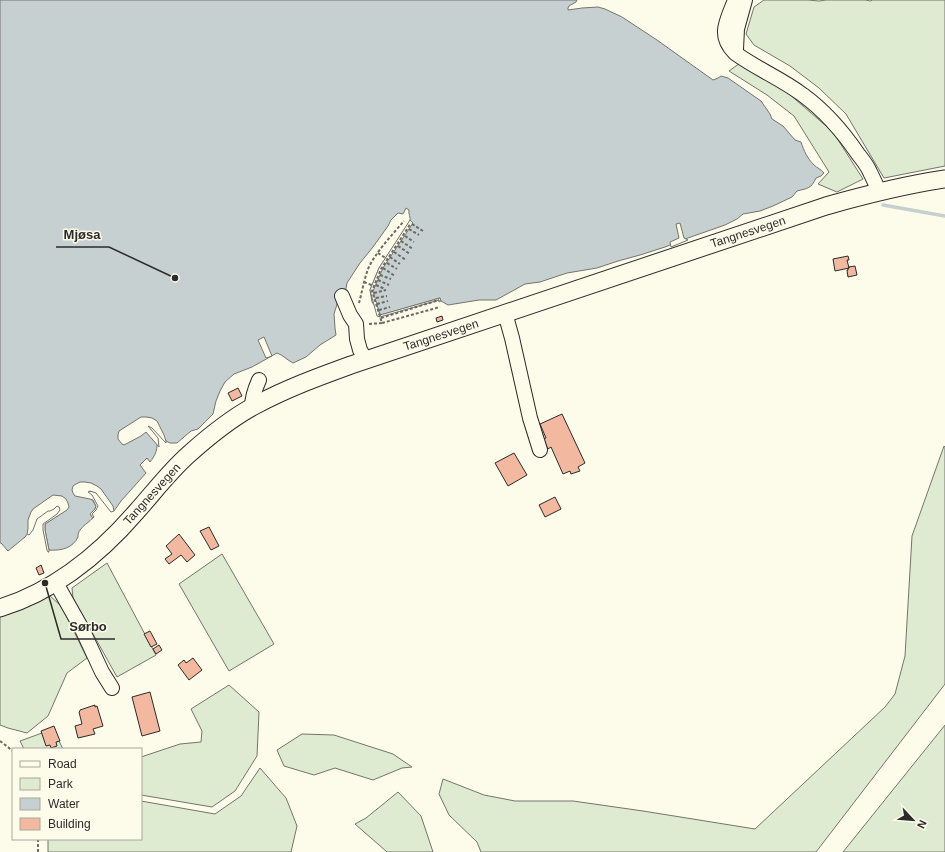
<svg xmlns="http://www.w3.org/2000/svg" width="945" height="852" font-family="Arial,sans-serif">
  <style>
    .green { fill: #deebd1; stroke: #74746e }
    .water { fill: #c7d0d0; stroke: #74746e }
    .pier { fill: #fdfbea; stroke: #74746e }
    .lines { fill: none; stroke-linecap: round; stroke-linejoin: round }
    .stream { stroke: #c7d0d0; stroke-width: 3.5 }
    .building { fill: #f2b8a0; stroke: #2b2b2b }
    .minor-casing { stroke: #2b2b2b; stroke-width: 16 }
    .major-casing { stroke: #2b2b2b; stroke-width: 19 }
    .path { stroke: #6a6964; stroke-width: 2; stroke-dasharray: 3 2; stroke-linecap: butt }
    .minor { stroke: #fdfbea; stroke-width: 14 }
    .major { stroke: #fdfbea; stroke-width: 17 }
    .labels { text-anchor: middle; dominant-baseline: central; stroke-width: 3; stroke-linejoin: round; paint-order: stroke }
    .street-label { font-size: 12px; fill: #2b2b2b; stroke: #fdfbea }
    .leader { fill: none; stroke: #2b2b2b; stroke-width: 1.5 }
    .callout-dot { fill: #2b2b2b; stroke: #fdfbea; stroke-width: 1.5 }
    .callout-label { font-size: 13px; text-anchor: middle; font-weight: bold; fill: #2b2b2b; stroke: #fdfbea; stroke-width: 3; stroke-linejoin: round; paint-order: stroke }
  </style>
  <rect width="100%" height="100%" fill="#fdfbea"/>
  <path class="green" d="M764,0h44l11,1 7,-1h39l6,1 1,-1h73v166l-61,12 -38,-64 -27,-26 -29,-22 -36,-21 -8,-11 8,-27z
    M740,63l48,30 45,39 30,47 -26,13 -19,-8 11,-12 -35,-56 -27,-21 -38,-24z
    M944,446l1,1v237l-129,168h-335l-4,-10 -28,-27 -10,-21 4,-15 41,16 31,6h58l70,10 112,18 130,-122 10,-13 10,-38 7,-120z
    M222,554l52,90 -45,27 -50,-87z
    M107,563l49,92 -39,22 -44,-79 -1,-10z
    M47,593l15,14 25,51 -20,15 -19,43 -21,17 -19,-5 -8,-3v-108z
    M229,685l30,27 -2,44 -22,35 -23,16 -71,-12v-38l39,-13 21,-2 1,-11 -11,-22z
    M945,725v127h-102z
    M53,729l10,20h-39l-4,-8z
    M302,734l32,1 59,19 19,13 -10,1 -29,12 -38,-12 -21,7 -30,-9 -7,-16z
    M260,768l26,30 11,28 -6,26h-243v-13h93v-38l74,13 26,-18z
    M398,792l23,24 12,36h-46l-32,-28 11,-6z"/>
  <path class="water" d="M0,0h577l-1,2 -7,4 -1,2v2l14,-2 16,-1 7,2 17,8 35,23 56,40 5,-2 3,-2 7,2 33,23 9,13 2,5 11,7 12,14 6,2c3,9 6,16 13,23 3,3 7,4 10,8l-3,3 -5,2c-5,11 -8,10 -19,13l-5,6 -19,9 -13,5 -17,3 -6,5 -12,6 -40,14 -20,8 -25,8 -22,6 -21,7 -30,5 -27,9 -15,2 -29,16h-17l-31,5 -7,-4 -1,-3 -59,17 -9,-13 -2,-12 9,-22 31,-47c1,-4 -2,-7 -1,-11l-3,-2 -3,6 -5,-1 -7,7 -3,6 -15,21 -13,16 -13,20 -2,11 -7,7 -4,13 1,14 1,7 -16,10 -14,12 -13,6c-6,-3 -10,-8 -16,-10l-25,14 -18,7 -9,8 -5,9 -4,10 -3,13 -15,15 -7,2 -14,12h-7l-4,-2 -13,-15h-12l-15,12 21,-10c2,3 7,7 9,11 3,9 -1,17 -6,23l-3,-4 -7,7 6,8 -25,28 -7,10 -17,-19 -10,-1 9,15 -1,3 -5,5 3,4c-6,6 -16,11 -15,19 -5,11 -17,14 -29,13l-4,-20v-6l14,-9 3,-4 -5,-8 -21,15 -5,11 -6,8 -17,14 -7,-8h-1z"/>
  <path class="pier" d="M410,220l3,3 -30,45 -10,23 7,24 60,-17 1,3 -2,1v-2l-59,17 -3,-1 -7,-26 9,-22z
    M680,223l4,15 4,2 -17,7 -1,-5 9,-4 -3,-14z
    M264,337l8,19 -6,2 -8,-18z
    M141,417h5l6,1 5,3 7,14 2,6v2l-14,-15 -4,-2 10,12 1,9 -13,-15 -5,4 -17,9 -2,-1 -4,-5v-4l1,-4z
    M80,482h5l6,1 6,3 4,3 12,17 1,5 -3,1 -15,-19 -6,-2 -2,1 4,3 6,11 -2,4 -4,4 2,3 -1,1 -3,-4 5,-5 1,-3 -3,-6 -3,-1 -15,-3 -2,-3 -1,-3 1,-4 3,-2z
    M53,495l9,1 4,3 2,4 1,4 -2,3 -22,14v6l4,20v2h-1l-1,-2 -4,-20v-6l14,-10 3,-4 -1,-3 -2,-1 -3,3 -4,2h-2l-11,8 -4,11 -4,5 -2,-1 1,-5v-9l3,-8 2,-3z"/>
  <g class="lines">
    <path class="stream" d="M883,205l62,11"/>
  </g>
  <path class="building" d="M848,256l1,4h-2l2,8 -14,3 -2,-12z
    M855,266l2,9 -9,2 -1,-7h1v-2h1v-1z
    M442,316l1,4 -6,2 -1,-4z
    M238,388l4,8 -10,5 -4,-8z
    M562,414l23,49 -7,4 2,4 -9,3 -1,-3 -7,3 -12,-27 -3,2 -5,-10 3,-1 -6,-14z
    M514,453l13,22 -19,11 -13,-23z
    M555,497l6,12 -16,8 -6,-12z
    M209,527l10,19 -8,4 -11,-19z
    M179,534l16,21 -8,7 -6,-7 -12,9 -4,-5 7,-5 -6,-8z
    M41,565l3,8 -5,2 -3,-7z
    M150,631l7,13 -6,3 -7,-13z
    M159,645l3,5 -6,4 -3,-5z
    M193,658l9,12 -13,10 -11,-15 6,-5 2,3z
    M150,692l10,39 -18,5 -10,-39z
    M95,705v2l2,-1 6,20 -10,3 2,5 -17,4 -3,-12 7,-2 -3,-12 1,-1v-1z
    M54,726l6,15 -4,1 1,4 -6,2 -1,-3 -4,1 -5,-15z"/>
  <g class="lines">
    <g class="minor-casing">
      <path id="minor" d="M735,0c-8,21 -18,35 0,53
        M745,0l-8,29 -1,20 -1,4c22,16 47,26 68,42 22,16 40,37 55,59 4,5 9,11 12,18 3,6 6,13 9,19
        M342,296l8,19 6,9 1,15 3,11 6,10
        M505,313l7,25 18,80 10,32
        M252,407c0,-10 3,-18 7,-27
        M56,583l26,46 20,43 10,16"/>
    </g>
    <g class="major-casing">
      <path id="major" d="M0,608c55,-17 100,-54 137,-97 17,-19 32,-39 51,-56 20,-18 42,-36 66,-49 31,-17 64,-29 97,-41l475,-159c39,-11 79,-21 119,-27"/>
    </g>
    <path class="path" d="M412,224l11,7
      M409,229l10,6
      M405,236l9,6
      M401,241l12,8
      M398,246l12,8
      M394,252l12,8
      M378,253l9,6
      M390,257l10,7
      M387,263l10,6
      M383,268l12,8
      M380,275l11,4
      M378,280l11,5
      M364,282l10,4
      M376,285l9,4
      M374,293l12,-3
      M376,298l11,-2
      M359,303c3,-11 5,-23 9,-34 7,-16 24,-34 36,-48
      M377,304l11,-3
      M379,310l11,-3
      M381,318l58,-18
      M382,323l58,-16
      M369,324l13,-1 -10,-32 9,-22 30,-46
      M0,741l13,10
      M38,852v-13"/>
    <use href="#minor" class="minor"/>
    <use href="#major" class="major"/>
  </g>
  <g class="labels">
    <g class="street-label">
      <text transform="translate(748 232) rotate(-18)">Tangnesvegen</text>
      <text transform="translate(441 335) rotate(-18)">Tangnesvegen</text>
      <text transform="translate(152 494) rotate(-48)">Tangnesvegen</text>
    </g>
  </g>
  <path class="leader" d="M175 278L109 247H56M45 583L61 639H115"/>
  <g class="callout-dot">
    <circle cx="175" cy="278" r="4"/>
    <circle cx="45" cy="583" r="4"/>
  </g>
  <g class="callout-label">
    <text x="82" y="239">Mjøsa</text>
    <text x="88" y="631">Sørbo</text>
  </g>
  <rect x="12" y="748" width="130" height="92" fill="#fdfbea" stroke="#a9a89e"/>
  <rect x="20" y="761" width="20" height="6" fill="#fdfbea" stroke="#a9a89e"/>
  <text x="48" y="768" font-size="12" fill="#2b2b2b">Road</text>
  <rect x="20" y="778" width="20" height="12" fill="#deebd1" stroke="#a9a89e"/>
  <text x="48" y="788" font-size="12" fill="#2b2b2b">Park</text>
  <rect x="20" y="798" width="20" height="12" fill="#c7d0d0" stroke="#a9a89e"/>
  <text x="48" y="808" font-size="12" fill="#2b2b2b">Water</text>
  <rect x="20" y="818" width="20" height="12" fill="#f2b8a0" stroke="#a9a89e"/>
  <text x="48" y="828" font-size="12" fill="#2b2b2b">Building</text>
  <g transform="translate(913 820) rotate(116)" stroke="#fdfbea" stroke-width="3" paint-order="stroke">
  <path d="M0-3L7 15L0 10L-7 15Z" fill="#2b2b2b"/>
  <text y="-6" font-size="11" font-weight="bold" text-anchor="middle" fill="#2b2b2b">N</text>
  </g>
</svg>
